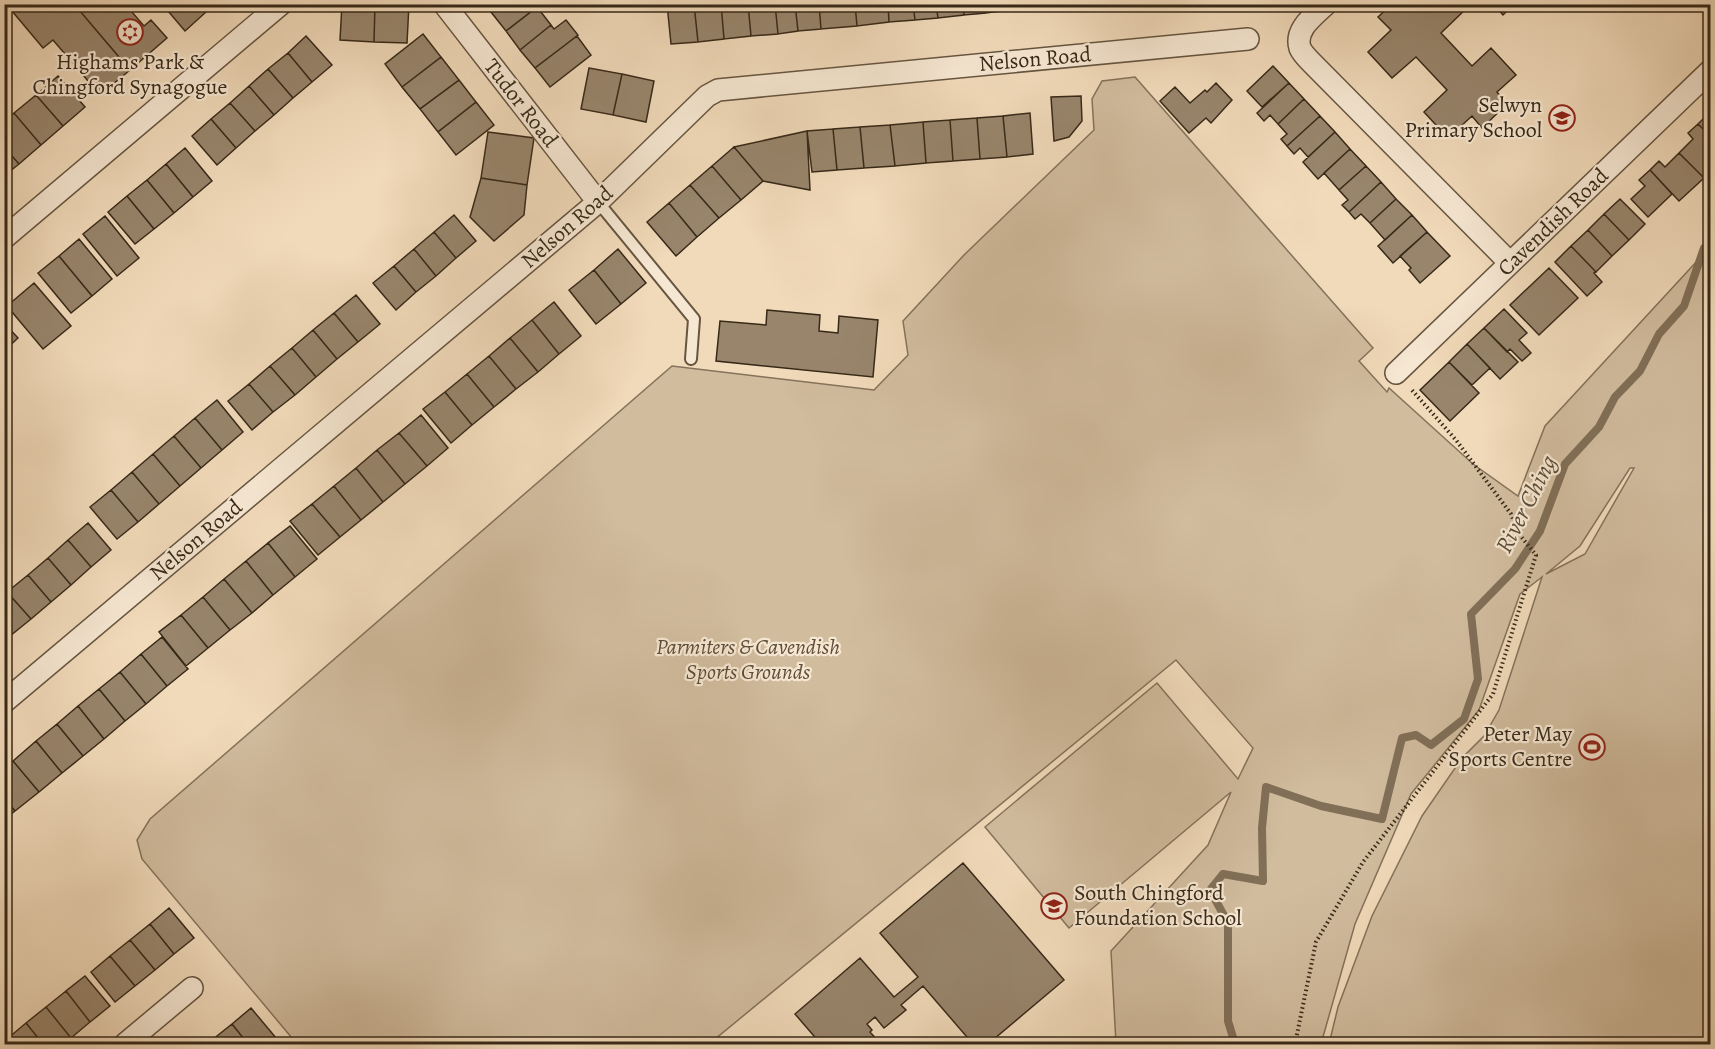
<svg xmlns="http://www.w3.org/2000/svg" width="1715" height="1049" font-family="Alegreya,serif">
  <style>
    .green { fill: #d1bc9e; stroke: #84725b; stroke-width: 1.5; fill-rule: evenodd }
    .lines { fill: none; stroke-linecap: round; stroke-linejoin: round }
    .stream { stroke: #816f58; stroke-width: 8 }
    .building { fill: #98856c; stroke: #372918; stroke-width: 1.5 }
    .service-casing { stroke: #665540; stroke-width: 14 }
    .minor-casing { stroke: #665540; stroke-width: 24 }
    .path { stroke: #372918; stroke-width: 4; stroke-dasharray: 1.5 3; stroke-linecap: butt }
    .service { stroke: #f6e7d2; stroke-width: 10 }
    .minor { stroke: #f6e7d2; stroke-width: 21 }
    .labels { text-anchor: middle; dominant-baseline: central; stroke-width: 4.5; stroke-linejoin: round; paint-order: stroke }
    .street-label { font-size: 22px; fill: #372918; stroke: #f6e7d2 }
    .poi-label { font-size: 22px; fill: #372918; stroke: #f6e7d2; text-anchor: end }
    .park-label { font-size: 22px; font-style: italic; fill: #5e4e3a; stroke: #f6e7d2 }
    .water-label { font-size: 24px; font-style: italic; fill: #5c4c38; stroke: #f6e7d2 }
  </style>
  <rect width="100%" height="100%" fill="#f1daba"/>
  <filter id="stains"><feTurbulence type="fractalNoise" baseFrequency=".00333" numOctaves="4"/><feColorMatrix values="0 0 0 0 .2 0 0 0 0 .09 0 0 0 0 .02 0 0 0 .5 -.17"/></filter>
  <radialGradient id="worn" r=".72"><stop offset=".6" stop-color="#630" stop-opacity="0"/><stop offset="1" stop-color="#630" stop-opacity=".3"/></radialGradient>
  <path class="green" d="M1135,77l238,271 -14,13 28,31 2,-4 84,76 45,32 27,-70 165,-179v189l-2,3 2,-1v606h-381l9,-37 34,-91 50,-100 40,-58 22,-22 15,-26 43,-133 -22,17 -41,116 -68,84 -56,130 -34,120h-205l-5,-93 97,-106 23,-53 -162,136 -84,-101 172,-144 81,96 15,-31 -77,-88 -467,384h-412l-155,-185 -5,-19 13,-21 522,-453 202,24 34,-35 -5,-34 61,-66 130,-125 -2,-31 10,-18zM1630,468h4l-49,86 -39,20 34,-28z"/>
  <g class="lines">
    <path class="stream" d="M1235,1044l-7,-23v-98l-18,-33 13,-16 40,7 -1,-53 4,-41 55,19 61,13 20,-81 14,-3 15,10 33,-26 14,-40 -7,-65 44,-45 25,-38 25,-67 34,-37 16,-30 25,-26 19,-37 25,-28 20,-58 6,-5"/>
  </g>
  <path class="building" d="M20,4h54l56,66 -30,25 -47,-55 -10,8 -31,-37z
    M74,4h51l19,22 7,-6 16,18 -37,32z
    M162,4h38l6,8 -21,19z
    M342,4h33l-1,38 -34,-2z
    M375,4h34l-2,39 -33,-1z
    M501,4h34l2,3 -31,24 -15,-19z
    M667,4h27l4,38 -27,2z
    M694,4h27l3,35 -26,3z
    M721,4h27l3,32 -27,3z
    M748,4h27l3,30 -27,2z
    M775,4h20l3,27 -20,3z
    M795,4h24l2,25 -23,2z
    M819,4h36l2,22 -36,3z
    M855,4h33l1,18 -32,4z
    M888,4h25l2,16 -26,2z
    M913,4h23l2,14 -23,2z
    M936,4h27l1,11 -26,3z
    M963,4h22l1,9 -22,2z
    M985,4h32l1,5 -32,4z
    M1017,4h37v2l-36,3z
    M1392,4h22l2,2 2,-2h53l-30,29 31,33 19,-18 25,27 -19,17 10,12 -25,24 -10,-12 -24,22 -24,-26 23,-22 -31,-33 -24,21 -24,-26 23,-22 -13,-13z
    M1493,4h21l-11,11z
    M537,7l14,18 -31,25 -14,-19z
    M566,20l12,15 -43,33 -15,-18 31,-25 3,4z
    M423,34l18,23 -39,30 -17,-23z
    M306,36l26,29 -20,17 -24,-29z
    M577,36l14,19 -41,32 -15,-19z
    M288,53l24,29 -19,16 -25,-29z
    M441,57l18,23 -39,29 -18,-22z
    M1273,66l16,17 -27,24 -15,-16z
    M589,68l33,6 -9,41 -32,-6z
    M268,69l25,29 -19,17 -25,-29z
    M622,74l32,7 -8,41 -33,-7z
    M58,76l27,31 -22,19 -27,-31z
    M459,80l17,22 -38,30 -18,-23z
    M1216,83l16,17 -21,23 -5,-5 -17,15 -29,-32 15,-14 15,16 15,-13 2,2z
    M1289,83l15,16 -26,25 -8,-9 -6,6 -7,-8z
    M249,86l25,29 -19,16 -25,-28z
    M36,95l27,31 -22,19 -27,-32z
    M1081,96l1,25 -13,16 -15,4 -3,-44z
    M1304,99l16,17 -33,30 -6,-7 6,-5 -9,-10z
    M476,102l18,23 -38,30 -18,-23z
    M230,103l25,28 -19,17 -25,-29z
    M14,113l27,32 -22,19 -15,-17v-26z
    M1030,113l3,41 -26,3 -4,-41z
    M1708,114l2,2v20l-12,-12z
    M1003,116l4,41 -27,2 -3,-41z
    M1320,116l15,16 -27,25 -8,-9 -6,6 -7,-8z
    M977,118l3,41 -27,2 -3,-41z
    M211,119l25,29 -19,17 -25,-29z
    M950,120l3,41 -27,2 -3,-41z
    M923,122l3,41 -31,3 -5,-41z
    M1698,124l12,12v35l-6,7 -25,-25 14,-14 -5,-6z
    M890,125l5,41 -31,2 -4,-41z
    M860,127l4,41 -27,2 -4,-41z
    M833,129l4,41 -25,2 -5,-41z
    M807,131l3,59 -47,-9 -29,-34z
    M488,132l46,6 -7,47 -46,-7z
    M1335,132l15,17 -32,30 -15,-17z
    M4,147l15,17 -15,12z
    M734,147l29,34 -22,19 -29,-34z
    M185,148l27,33 -19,16 -27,-33z
    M1350,149l16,17 -27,24 -15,-17z
    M1679,153l25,25 -25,23 -29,-31 9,-9 6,6z
    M166,164l27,33 -19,16 -27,-33z
    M712,166l29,34 -22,18 -29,-33z
    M1366,166l15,16 -32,30 -7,-7 6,-5 -9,-10z
    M1650,170l22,24 -24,23 -17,-18 14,-13 -6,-6z
    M481,178l46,7 -3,30 -30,26 -24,-24z
    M147,180l27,33 -20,16 -27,-33z
    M1381,182l15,17 -26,24 -9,-9 -6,5 -6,-7z
    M690,185l29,33 -22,19 -28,-34z
    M127,196l27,33 -19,15 -27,-32z
    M1396,199l16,16 -27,25 -15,-17z
    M1620,199l25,25 -16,16 -25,-26z
    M669,203l28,34 -21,19 -29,-34z
    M1604,214l25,26 -17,16 -24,-26z
    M454,215l22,26 -20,17 -22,-26z
    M1412,215l15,17 -34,31 -15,-17z
    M105,216l34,42 -22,18 -34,-42z
    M1588,230l24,26 -16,16 -25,-26z
    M434,232l22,26 -20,18 -22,-27z
    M1427,232l23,24 -30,27 -11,-13 2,-2 -11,-12z
    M79,239l33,40 -20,17 -33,-40z
    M1571,246l25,26 -2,1 8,9 -15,14 -32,-34z
    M414,249l22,27 -20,16 -22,-26z
    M618,249l28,34 -25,21 -27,-34z
    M59,256l33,40 -21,17 -33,-40z
    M394,266l22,26 -20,18 -23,-27z
    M1549,268l29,30 -39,37 -29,-30z
    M594,270l27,34 -25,20 -27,-34z
    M34,283l37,43 -28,23 -36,-43z
    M356,295l24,29 -22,18 -24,-29z
    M554,302l27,34 -22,18 -27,-34z
    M1504,309l23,24 -8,7 12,13 -9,8 -12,-12 -3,3 -23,-24z
    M767,310l53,5 -1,16 19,2 1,-17 39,4 -5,57 -157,-16 4,-40 46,4z
    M334,313l24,29 -21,17 -24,-29z
    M532,320l27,34 -21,18 -28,-34z
    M4,323l14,15 -14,13z
    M1484,328l34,34 -18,17 -33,-35z
    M313,330l24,29 -21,18 -24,-29z
    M510,338l28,34 -22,17 -27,-33z
    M1467,344l23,24 -18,17 -23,-23z
    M292,348l24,29 -21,18 -25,-29z
    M489,356l27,33 -22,18 -27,-33z
    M1449,362l30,31 -29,28 -30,-31z
    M270,366l25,29 -22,17 -24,-28z
    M467,374l27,33 -22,18 -27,-33z
    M249,384l24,28 -21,18 -24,-29z
    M445,392l27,33 -21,18 -28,-34z
    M217,400l26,32 -21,18 -27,-32z
    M421,415l27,33 -21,18 -28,-33z
    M195,418l27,32 -21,18 -27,-32z
    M399,433l28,33 -22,18 -28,-34z
    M174,436l27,32 -21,18 -27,-32z
    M377,450l28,34 -22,18 -27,-34z
    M153,454l27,32 -21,18 -27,-32z
    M356,468l27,34 -22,18 -27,-34z
    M132,472l27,32 -21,18 -27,-32z
    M334,486l27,34 -21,17 -28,-33z
    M111,490l27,32 -21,17 -27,-32z
    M312,504l28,33 -22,18 -28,-34z
    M88,523l23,27 -20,17 -23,-27z
    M290,526l27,33 -22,18 -27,-34z
    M68,540l23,27 -20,18 -23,-27z
    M268,543l27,34 -22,18 -27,-34z
    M48,558l23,27 -20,17 -23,-27z
    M246,561l27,34 -21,18 -28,-34z
    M28,575l23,27 -20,17 -24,-27z
    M224,579l28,34 -22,17 -27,-33z
    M7,592l24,27 -21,17 -6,-7v-34z
    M203,597l27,33 -22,18 -27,-33z
    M181,615l27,33 -22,18 -27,-34z
    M162,637l26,32 -21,17 -26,-32z
    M141,654l26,32 -21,18 -26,-32z
    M120,672l26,32 -21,17 -26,-32z
    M99,689l26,32 -21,18 -26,-33z
    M78,706l26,33 -21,17 -26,-32z
    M57,724l26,32 -21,17 -26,-32z
    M36,741l26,32 -23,19 -26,-31z
    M13,761l26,31 -24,19 -11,-13v-31z
    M4,798l11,13 -11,9z
    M963,863l101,117 -76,64h-15l-50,-58 -22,19 5,5 -22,18 -9,-11 -8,7 5,6 -2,2 11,12h-62l1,-1 -25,-29 65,-56 34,39 24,-20 -38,-44z
    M169,908l25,30 -20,16 -24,-30z
    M150,924l24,30 -19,16 -25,-30z
    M130,940l25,30 -20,16 -25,-30z
    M110,956l25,30 -20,16 -24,-30z
    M85,976l25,30 -20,16 -24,-31z
    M66,991l24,31 -19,16 -25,-31z
    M46,1007l25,31 -9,6h-19l-17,-21z
    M251,1008l25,30 -7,6h-21l-16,-20z
    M26,1023l17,21h-32l-4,-5z
    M232,1024l16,20h-32l-4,-4z"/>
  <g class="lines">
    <g class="service-casing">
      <path id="service" d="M598,202l96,117 -3,40"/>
    </g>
    <g class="minor-casing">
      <path id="minor" d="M444,4l154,198
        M1326,4c-11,11 -32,25 -26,44 2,5 8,11 12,15l198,200
        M4,238l277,-234
        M1396,373l314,-302
        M4,702l594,-500 109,-106 11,-6 530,-51
        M125,1044l67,-56"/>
    </g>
    <path class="path" d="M1295,1044l21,-102 47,-80 130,-168 43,-139 -17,-21 -8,-20 -55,-74 -45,-51"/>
    <use href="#service" class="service"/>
    <use href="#minor" class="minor"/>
  </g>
  <defs>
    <g id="synagogue-ring" transform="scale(1.35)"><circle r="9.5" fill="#f6e7d2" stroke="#8f2418" stroke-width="1.5"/><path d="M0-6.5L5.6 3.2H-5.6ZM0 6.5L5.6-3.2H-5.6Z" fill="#8f2418"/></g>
    <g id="school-ring" transform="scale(1.35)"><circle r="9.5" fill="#f6e7d2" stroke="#8f2418" stroke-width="1.5"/><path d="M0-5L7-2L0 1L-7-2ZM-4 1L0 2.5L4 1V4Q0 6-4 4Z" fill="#8f2418"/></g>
    <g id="stadium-ring" transform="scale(1.35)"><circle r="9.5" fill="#f6e7d2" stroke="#8f2418" stroke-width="1.5"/><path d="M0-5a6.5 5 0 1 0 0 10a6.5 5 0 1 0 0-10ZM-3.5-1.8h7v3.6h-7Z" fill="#8f2418"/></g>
  </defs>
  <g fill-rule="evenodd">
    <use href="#synagogue-ring" x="130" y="32"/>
    <use href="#school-ring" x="1562" y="118"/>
    <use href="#stadium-ring" x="1592" y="747"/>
    <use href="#school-ring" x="1054" y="906"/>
  </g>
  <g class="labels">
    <g class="street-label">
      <text transform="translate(1035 59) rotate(-5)">Nelson Road</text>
      <text transform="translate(521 103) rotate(52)">Tudor Road</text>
      <text transform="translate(1553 222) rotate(-44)">Cavendish Road</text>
      <text transform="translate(567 227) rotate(-41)">Nelson Road</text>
      <text transform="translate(196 540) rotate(-40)">Nelson Road</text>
    </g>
    <g class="poi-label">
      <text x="130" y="62" text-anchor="middle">Highams Park &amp;<tspan x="130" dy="25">Chingford Synagogue</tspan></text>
      <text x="1542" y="105">Selwyn<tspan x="1542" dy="25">Primary School</tspan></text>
      <text x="1572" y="734">Peter May<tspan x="1572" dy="25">Sports Centre</tspan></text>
      <text x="1074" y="893" text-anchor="start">South Chingford<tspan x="1074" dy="25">Foundation School</tspan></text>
    </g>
    <g class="park-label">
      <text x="748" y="647">Parmiters &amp; Cavendish<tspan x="748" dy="25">Sports Grounds</tspan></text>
    </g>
    <g class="water-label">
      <text transform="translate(1526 504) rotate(-63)">River Ching</text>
    </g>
  </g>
  <rect width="1715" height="1049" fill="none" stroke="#f1daba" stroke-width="24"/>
  <rect x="6" y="6" width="1703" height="1037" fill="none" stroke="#372918" stroke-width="3"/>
  <rect x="12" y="12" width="1691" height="1025" fill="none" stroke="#372918" stroke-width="1.5"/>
  <rect width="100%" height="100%" filter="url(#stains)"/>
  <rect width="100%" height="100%" fill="url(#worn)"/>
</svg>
